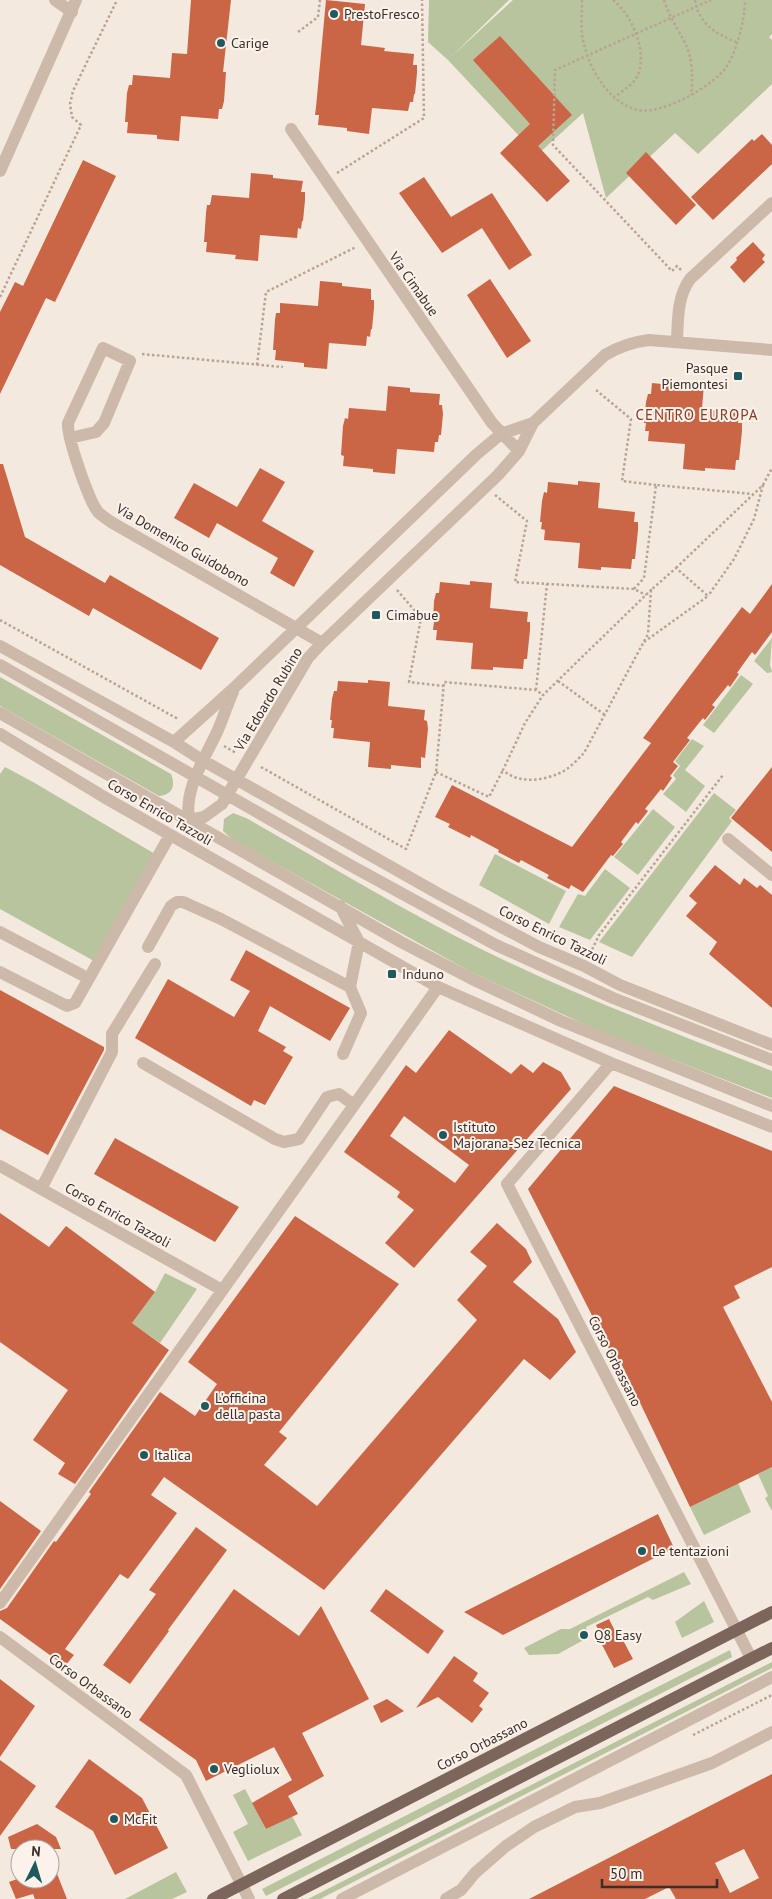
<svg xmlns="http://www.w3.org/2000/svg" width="772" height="1899" font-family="'PT Sans',sans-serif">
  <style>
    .green { fill: #b7c49d }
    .building { fill: #ca6546; fill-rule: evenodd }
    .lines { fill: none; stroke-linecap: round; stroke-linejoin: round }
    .path { stroke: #b9a393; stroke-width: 2.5; stroke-dasharray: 2.5 2.5; stroke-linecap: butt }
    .minor { stroke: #cdb9a9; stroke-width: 12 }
    .major { stroke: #7c655a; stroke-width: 12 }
    .poi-dot { fill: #1d595d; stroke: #fbf3eb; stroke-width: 2 }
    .labels { text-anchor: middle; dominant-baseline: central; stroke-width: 4; stroke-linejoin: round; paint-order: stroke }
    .poi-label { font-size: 14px; fill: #3a2e29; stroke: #fbf3eb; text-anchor: start }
    .street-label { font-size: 14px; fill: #3a2e29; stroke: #fbf3eb }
    .neighbourhood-label { font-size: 15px; letter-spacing: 1px; fill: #8c381f; stroke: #fbf3eb }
  </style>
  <rect width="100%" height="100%" fill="#f4e9de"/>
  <path class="green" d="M429,0h80l-57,56 61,-56h259v34l-3,3 3,3v44l-74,70 -23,-21 -69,65 -23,-85 -46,42 -89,-95 -20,-18z
    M772,638l-2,27 2,7 -5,1 -13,-12z
    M741,675l12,9 -39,49 -11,-8z
    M0,677l171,97c5,12 1,21 -12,22l-159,-90z
    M692,739l12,7 -19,24 20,16 -19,26 -23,-18 13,-15 -3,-4 7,-9 -5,-5z
    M5,767l28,15 122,72 -61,107 -94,-52v-135z
    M714,793l22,17 -7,8 3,3 -100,136 -33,-15z
    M653,809l22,18 -37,48 -24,-18z
    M233,813l13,5c78,44 156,92 237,132 94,46 192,83 289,121v27l-173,-67 -128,-59 -238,-132 -10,-9 1,-12z
    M495,854l71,37 -17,33 -70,-39z
    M605,869l25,19 -40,52 -31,-13 19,-33 7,2z
    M165,1273l32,16 -37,54 -28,-20 23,-31z
    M772,1467v44l-7,-13 3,-2 -10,-22z
    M738,1483l13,29 -47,23 -14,-28z
    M684,1572l7,12 -38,16 -5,-3 -62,30 3,10 -31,17 -29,1 -5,-7 37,-19h9z
    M704,1601l10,21 -32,16 -7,-16z
    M730,1650l2,7 -466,239 -4,-7z
    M772,1662v6l-452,231h-12z
    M245,1789l21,40 26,-13 10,19 -54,26 -15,-29 15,-8 -15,-29z
    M176,1872l11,20 -15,7h-47z"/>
  <path class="building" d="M191,0h40l-8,72h3l-2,29 -2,8h-3l-1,10 -37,-3 -2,25 -22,-2v-4l-30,-2 1,-11h-3l2,-29 2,-8h3l1,-10 37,3 2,-25 15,1z
    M326,0l39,4 -4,41 24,3 -1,3 30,3 -1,11h4v8l-2,21h-1l-1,8h-3l-2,9 -36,-3 -3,26 -22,-3v-3l-29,-3 1,-10h-4l1,-8z
    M500,36l72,79 -34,31 32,35 -23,21 -47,-49 30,-29 -57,-64z
    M762,134l10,11v19l-59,56 -22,-23 61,-58 2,2z
    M646,152l50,53 -20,20 -50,-52z
    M83,160l33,16 -61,126 -9,-4 -46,96v-82l15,-30 8,4z
    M251,173l22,2v3l30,3 -2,11h4v8l-2,21h-1l-1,8 -3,-1 -1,10 -37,-3 -2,26 -23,-2 1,-4 -30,-3 1,-10h-3l2,-29 1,-8h3l2,-10 37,3z
    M424,177l27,40 41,-24 40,62 -23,15 -27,-42 -40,25 -43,-60z
    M753,242l12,13 -3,4 3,3 -21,21 -14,-16 7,-7 -1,-2z
    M490,279l41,62 -24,17 -40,-63z
    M320,281l22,2v3l29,3v11h3v8l-2,21h-1l-1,8 -3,-1 -1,10 -37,-3 -2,26 -23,-2v-4l-29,-3 1,-10h-3l2,-30 1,-7h4v-10l38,3z
    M682,382l22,2 -2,25 37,4 -1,10h4v8l-3,29h-3l-1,10 -30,-2v3l-22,-2 2,-25 -37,-3 1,-10h-4l1,-8h-2l2,-21 2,-8h3l1,-11 30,3z
    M388,386l22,2v4l30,2 -1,11h3l1,9 -2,21h-2l-1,7h-3l-1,10 -37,-3 -2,25 -22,-2v-3l-30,-3 1,-10 -3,-1 2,-29 2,-8 3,1 1,-11 37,3z
    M0,464h3l22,73 80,46 5,-8 109,63 -18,32 -108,-62 -4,8 -89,-51z
    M260,468l25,14 -23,39 52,30 -20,36 -24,-14 8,-15 -61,-35 -8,15 -35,-20 20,-35 43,24z
    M578,481l22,2 -2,25 37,4 -1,10h4v8l-3,29h-3l-1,10 -30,-2v3l-23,-2 2,-25 -36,-3 1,-10 -4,-1 1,-7h-2l2,-21 2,-9 3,1 1,-11 30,3z
    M470,581l22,2 -2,25 38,4 -1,10h3v8l-3,29h-3l-1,10 -30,-2v3l-22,-1 2,-26 -37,-3 1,-10h-4l1,-8h-1l1,-21 2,-8h3l1,-11 30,3z
    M772,584v48l-17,23 -3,-3 -15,21 2,1 -9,13 -2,-2 -16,20 3,2 -10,13 -2,-2 -16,20 3,2 -17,22 5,4 -8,10 2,2 -9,13 -2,-2 -16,20 3,2 -10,13 -2,-2 -15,20 2,2 -10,12 -2,-1 -28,37 -12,-7 -2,4 -22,-11 2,-3 -28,-15 -2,3 -21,-11 1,-2 -28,-15 -1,3 -22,-11 2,-3 -15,-7 17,-32 120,62 79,-104 -8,-5 99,-131 8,7z
    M368,680l22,2 -2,24 37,4 -1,10 3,1 1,8 -3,29 -4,-1v11l-30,-3v4l-23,-2 2,-25 -37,-4 1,-10h-3l1,-8h-2l2,-21 2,-8h3l1,-10 30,2z
    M772,767v85l-41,-34z
    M715,865l25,20 4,-7 13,10 3,-3 12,10v113l-63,-54 8,-12 -31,-26 11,-13 -8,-7z
    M246,950l104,58 -20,33 -60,-35 -12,25 28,16 -3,4 10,6 -28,48 -11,-5 -3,6 -116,-68 33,-59 66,38 16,-26 -20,-11z
    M0,990l104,57v3l-56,105 -48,-26z
    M449,1030l62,44 10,-10 12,9 10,-11 18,10 10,17 -157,179 -29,-25 29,-33 -17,-13 3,-5 -56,-40 62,-87 10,8zM404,1116l65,49 -14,18 -65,-47z
    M614,1086l158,65v116l-38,19 6,12 -17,9 49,95v65l-82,40 -71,-148 -4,2 -87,-172z
    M115,1138l124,69 -24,35 -121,-68z
    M0,1213l49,34 17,-21 89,66 -23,31 37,27 -94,134 -17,-10 7,-11 -32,-23 35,-50 -68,-48z
    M295,1216l104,68 -120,148 8,6 -23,27 53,41 160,-186 -20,-20 30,-34 -17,-14 27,-29 29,26 6,13 -19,20 45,37 18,33 -26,28 -26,-21 -200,231 -160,-113 -13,18 26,18 -49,66 -8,-5 -55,75 9,6 -9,11 -65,-47v-8l7,-3 47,-67 2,1 35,-48 -2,-2 71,-100 35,24 22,-32 -29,-22z
    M0,1501l41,30 -41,58z
    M658,1514l16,34 -171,87 -39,-23z
    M196,1527l31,23 -59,80 1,1 -39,53 -27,-19 53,-71 -7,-4z
    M234,1589l65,47 22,-30 48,93 -67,34 22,43 -36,20 10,18 -32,15 -14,-26 40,-23 -18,-33 -68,34 -10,-21 -57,-40z
    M386,1589l58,42 -16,23 -58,-43z
    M609,1619l6,12 2,-2 16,30 -19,9 -15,-29 3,-2 -6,-12z
    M454,1656l24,17 -5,8 16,12 -10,13 4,3 -11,14 -34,-26 -22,11z
    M0,1679l35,27 -35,51z
    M387,1699l17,12 -23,12 -8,-17z
    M89,1759l53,39 26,50 -53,27 -22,-44 -38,-24z
    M0,1760l36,26 -36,50z
    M772,1774v125h-96l-7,-12 -24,12h-116zM744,1849l15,29 -29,15 -15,-30z
    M37,1824l19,13 5,12h-50l-3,-12z
    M50,1856l17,43h-32l-2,-5 -17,5 -7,-17 8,-3h33z"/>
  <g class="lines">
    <path class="path" d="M582,0c0,11 -1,23 0,34 4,30 25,69 56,76 24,5 76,-24 89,-44 10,-16 18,-47 18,-66
      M613,0c19,15 33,49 26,72 -4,12 -15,18 -25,25
      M664,0c5,16 14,29 21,43 8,15 8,36 6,52
      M695,0c3,23 21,34 41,42
      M298,32l20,-15 2,-17
      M337,173l87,-55 -2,-118
      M681,270l-4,-4 -5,5 -119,-126 2,-75 156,-70
      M0,297l81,-172 -9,-8 -2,-13 3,-13 44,-91
      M142,354l141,13
      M257,365l9,-73 90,-45
      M596,390l35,29 -9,62 34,4
      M763,485l9,-17
      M495,495l32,26 -12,61 119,7 12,6
      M676,568l87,-83 -9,34 -20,40 -26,37
      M634,589l10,-11 12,-93 97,9
      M397,590l24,28 -12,64 34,4
      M651,590l-3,44 -64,119c-7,7 -15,16 -24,20 -18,8 -42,11 -57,-3l22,-47 18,-28z
      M0,620l178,99
      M644,642l64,-46 -32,-28 -25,22
      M558,681l47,34
      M536,690l11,-106
      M224,746l12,7
      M261,767l145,82 30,-77 8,-90 92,8 7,5
      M436,772l53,25 14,-27
      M590,954l9,-19 124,-160
      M693,1735l79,-40"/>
    <path class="minor" d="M55,0l17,12
      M291,129l201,294 27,28
      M0,171l76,-171
      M677,341c1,-21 0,-44 13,-62l82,-76
      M70,438l26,-6 8,-9 26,-62 -27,-13 -35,75c-1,15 21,78 30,89 4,4 9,7 13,10l211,121
      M0,646l174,96 28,18 237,134 100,53 45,19 36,19 152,60
      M0,665l348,199 148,81 117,53 159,62
      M0,713l401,229 71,37 89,42 211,85
      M0,734l109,66 329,187 173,76 161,64
      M174,742l60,-54 243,-234 24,-20 32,-11
      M189,820l15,-3 18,-13 86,-146 14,-15 176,-168 21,-24 14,-28 72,-68c15,-9 27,-13 44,-15l123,10
      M189,820c-5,-31 15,-60 28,-88 6,-13 10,-27 16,-40
      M728,839l44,36
      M340,906l19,36
      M0,932l82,43
      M148,947l23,-41 6,-4h6l38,17 129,68
      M0,972l67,34 8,-3 95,-168
      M343,1054l18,-41 -11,-26 9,-45
      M143,1063l132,76 9,3 15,-3 28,-42 12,-3 15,11
      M611,1063l-104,121 244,474
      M0,1166l222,124
      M41,1189l71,-137v-18l43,-70
      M0,1603l438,-616
      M0,1637l186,138 63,124
      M342,1899l430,-222
      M446,1899l15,-9 14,-17 31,-27 28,-19 41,-20 25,-4 112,-40 60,-31"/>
    <path class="major" d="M213,1899l559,-287
      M283,1899l489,-251"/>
  </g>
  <g class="poi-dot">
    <circle cx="334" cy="14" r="5"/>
    <circle cx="221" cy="43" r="5"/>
    <rect x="733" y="371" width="10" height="10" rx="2.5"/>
    <rect x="371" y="610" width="10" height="10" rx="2.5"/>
    <rect x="387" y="969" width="10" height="10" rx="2.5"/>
    <circle cx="443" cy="1135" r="5"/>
    <circle cx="205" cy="1406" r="5"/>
    <circle cx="144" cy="1455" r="5"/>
    <circle cx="642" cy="1551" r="5"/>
    <circle cx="584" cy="1635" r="5"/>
    <circle cx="214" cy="1769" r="5"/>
    <circle cx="114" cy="1819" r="5"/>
  </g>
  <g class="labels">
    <g class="poi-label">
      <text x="344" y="14">PrestoFresco</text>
      <text x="231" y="43">Carige</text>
      <text x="728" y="368" text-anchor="end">Pasque<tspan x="728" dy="16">Piemontesi</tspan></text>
      <text x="386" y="615">Cimabue</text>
      <text x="402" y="974">Induno</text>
      <text x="453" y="1127">Istituto<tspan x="453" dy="16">Majorana-Sez Tecnica</tspan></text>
      <text x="215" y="1398">L'officina<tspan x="215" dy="16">della pasta</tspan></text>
      <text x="154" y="1455">Italica</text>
      <text x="652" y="1551">Le tentazioni</text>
      <text x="594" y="1635">Q8 Easy</text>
      <text x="224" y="1769">Vegliolux</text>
      <text x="124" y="1819">McFit</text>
    </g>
    <g class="street-label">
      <text transform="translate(414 284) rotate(55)">Via Cimabue</text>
      <text transform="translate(183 545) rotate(30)">Via Domenico Guidobono</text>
      <text transform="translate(268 699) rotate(-59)">Via Edoardo Rubino</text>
      <text transform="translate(160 812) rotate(30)">Corso Enrico Tazzoli</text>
      <text transform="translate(553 935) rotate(26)">Corso Enrico Tazzoli</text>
      <text transform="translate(118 1215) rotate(29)">Corso Enrico Tazzoli</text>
      <text transform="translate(615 1361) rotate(63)">Corso Orbassano</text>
      <text transform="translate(91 1686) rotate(36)">Corso Orbassano</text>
      <text transform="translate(482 1744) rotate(-27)">Corso Orbassano</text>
    </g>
    <g class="neighbourhood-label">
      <text x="697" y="414">CENTRO EUROPA</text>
    </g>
  </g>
  <g transform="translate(35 1864) rotate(5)"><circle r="24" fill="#fbf3eb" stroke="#aea49d"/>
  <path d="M0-4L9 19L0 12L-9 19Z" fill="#1d595d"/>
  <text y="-8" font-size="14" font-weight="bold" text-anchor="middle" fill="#3a2e29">N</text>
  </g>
  <path d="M602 1879v8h115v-8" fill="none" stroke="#3a2e29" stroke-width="2.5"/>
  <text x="610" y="1879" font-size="15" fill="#3a2e29" stroke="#fbf3eb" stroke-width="4" paint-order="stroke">50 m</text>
</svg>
